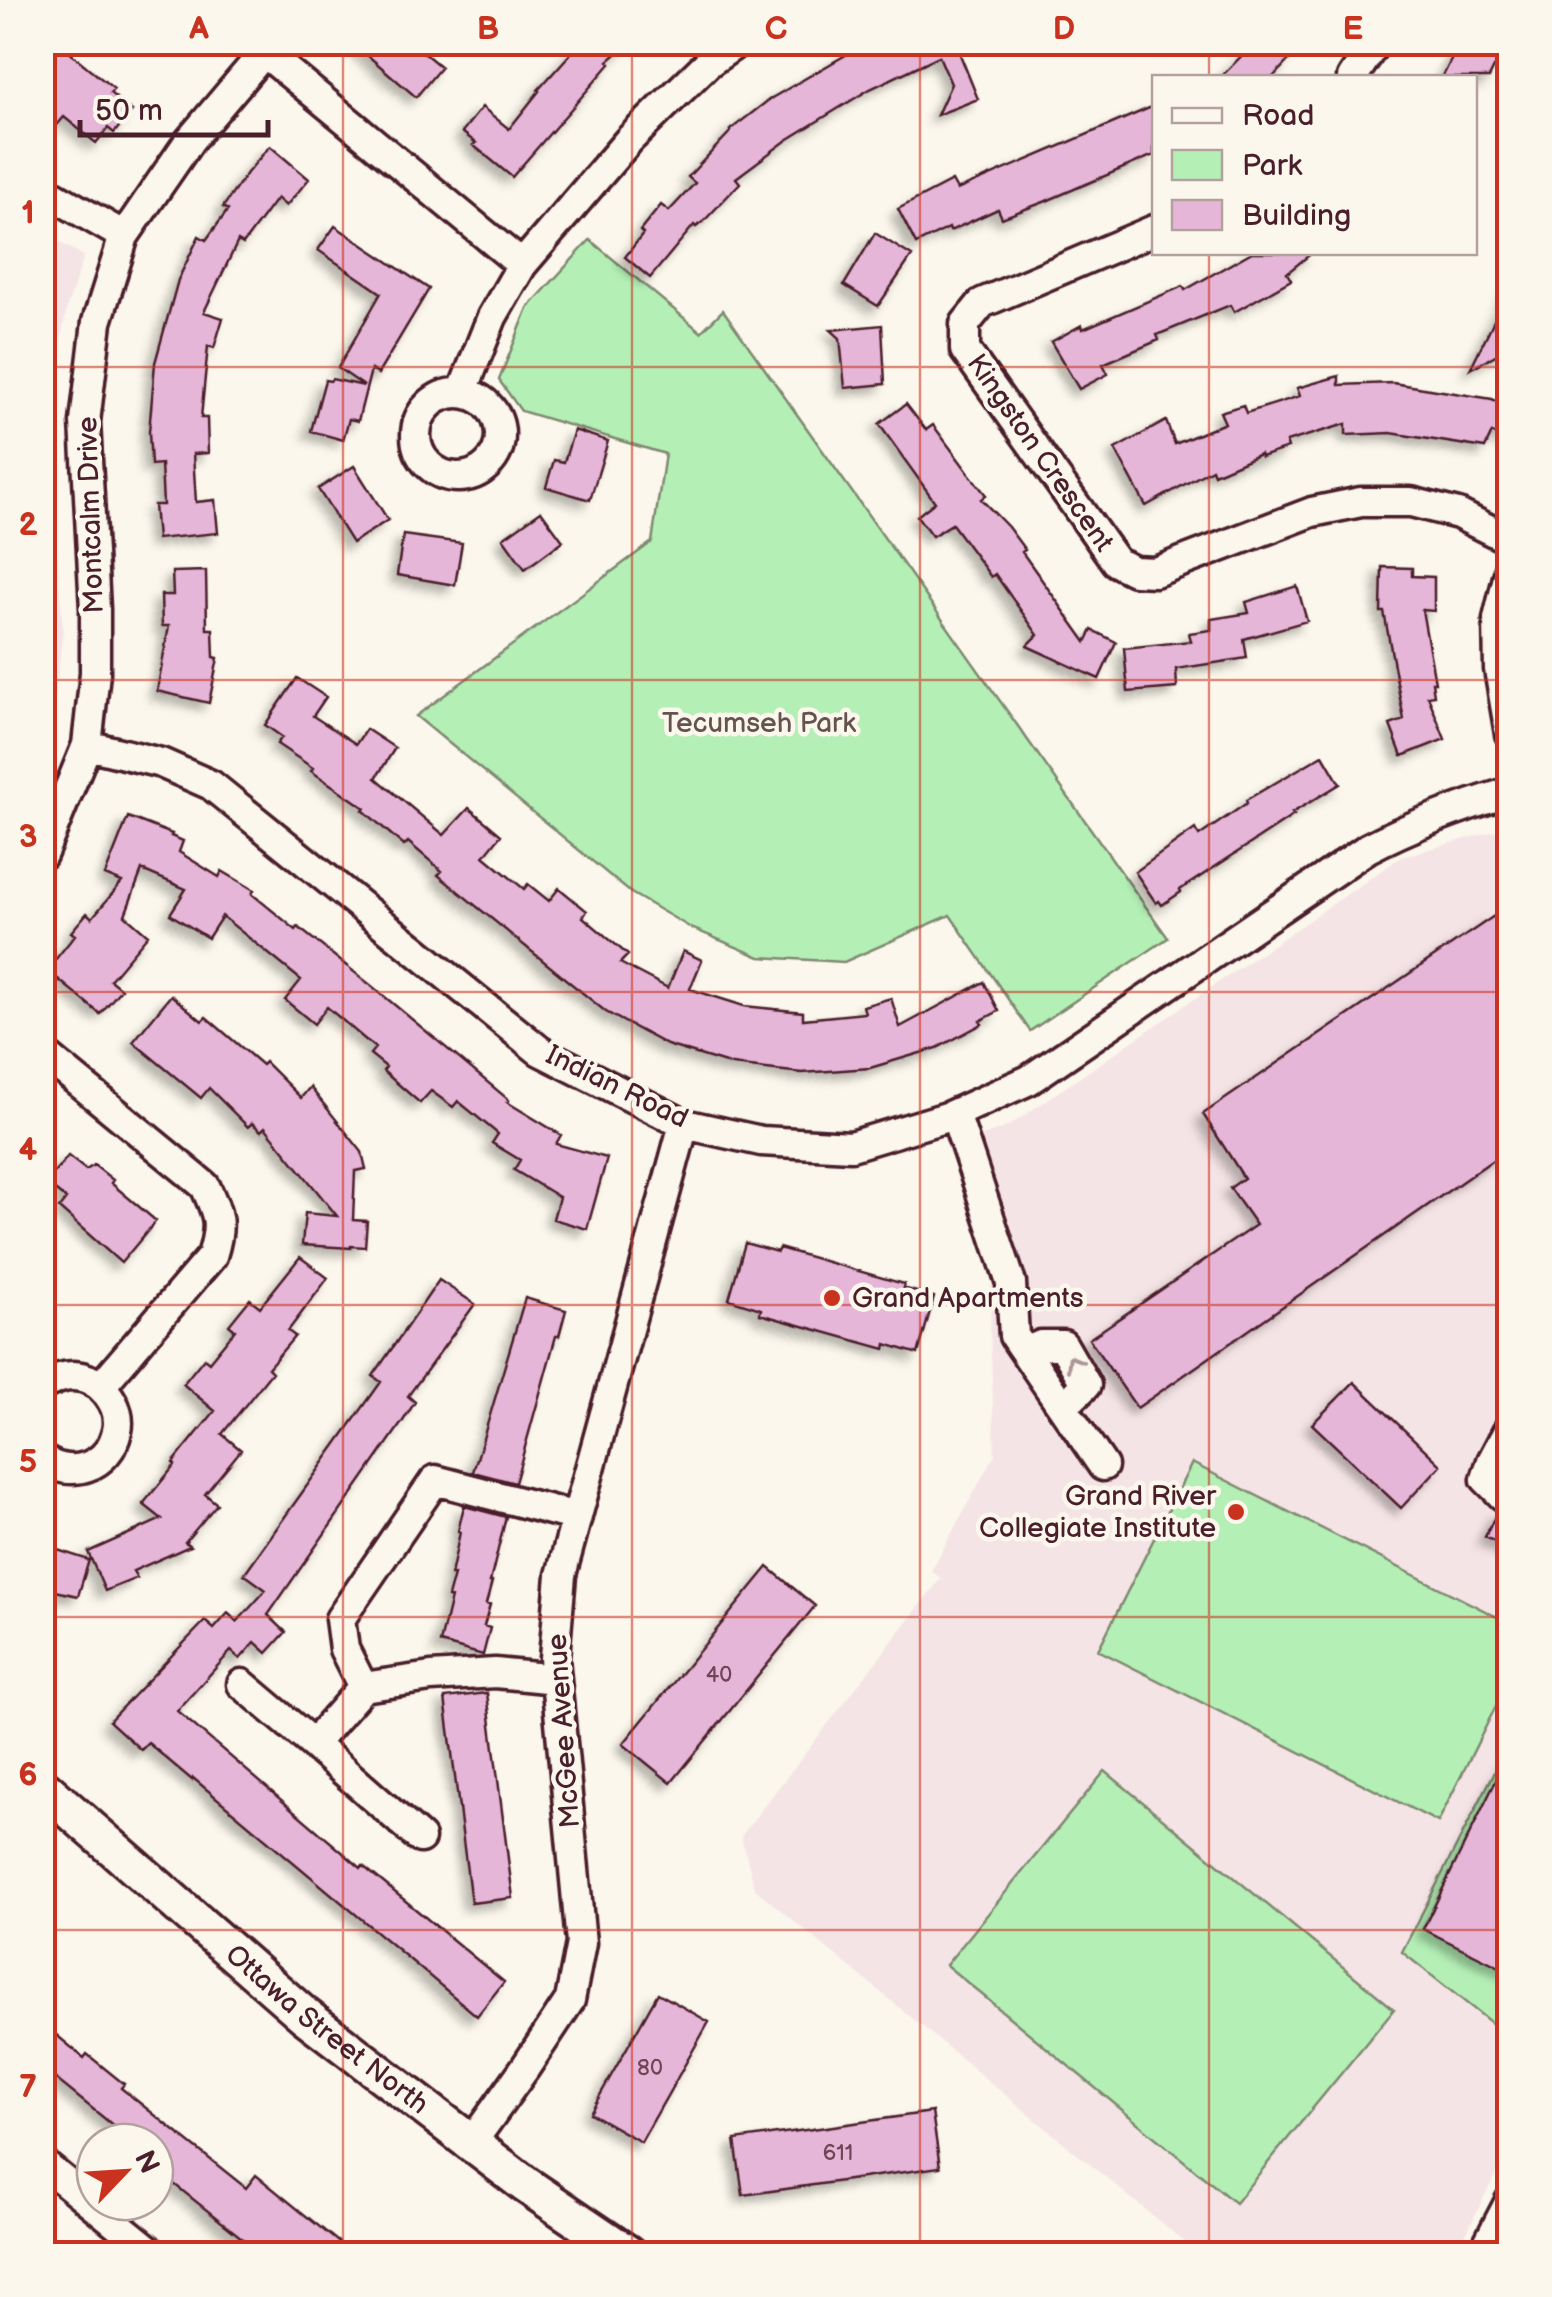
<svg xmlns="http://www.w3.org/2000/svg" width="1552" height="2297" font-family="'Balsamiq Sans',sans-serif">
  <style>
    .built { fill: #f5e4e6 }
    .green { fill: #b4f0b6; stroke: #7f8870; stroke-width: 2.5 }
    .building { fill: #e6b6d8; stroke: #4a1f2b; stroke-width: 2.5; filter: url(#shadow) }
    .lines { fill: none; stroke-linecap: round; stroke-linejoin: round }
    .minor-casing { stroke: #4a1f2b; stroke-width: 35 }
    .major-casing { stroke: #4a1f2b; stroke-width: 42 }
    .minor { stroke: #fbf7ec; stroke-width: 28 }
    .major { stroke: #fbf7ec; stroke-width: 35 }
    .oneway { stroke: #ab9695 }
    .grid { fill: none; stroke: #c8321e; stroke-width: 2.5; stroke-opacity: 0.55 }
    .poi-dot { fill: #c8321e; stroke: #fbf7ec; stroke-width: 4 }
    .labels { text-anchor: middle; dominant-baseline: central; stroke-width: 9; stroke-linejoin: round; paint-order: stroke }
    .number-label { font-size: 22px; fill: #714556 }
    .street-label { font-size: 28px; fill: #4a1f2b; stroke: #fbf7ec }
    .park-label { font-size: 28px; fill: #64534e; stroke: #fbf7ec }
    .poi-label { font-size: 28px; fill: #4a1f2b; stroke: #fbf7ec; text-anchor: start }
    .neatline { fill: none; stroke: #c8321e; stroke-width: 4 }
    .grid-label { font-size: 32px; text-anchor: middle; font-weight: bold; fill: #c8321e }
  </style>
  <defs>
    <filter id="shadow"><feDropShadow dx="-7" dy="7" stdDeviation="5" flood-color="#0004"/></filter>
  </defs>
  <rect width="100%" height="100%" fill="#fbf7ec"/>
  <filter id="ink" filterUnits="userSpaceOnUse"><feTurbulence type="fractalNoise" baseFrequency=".01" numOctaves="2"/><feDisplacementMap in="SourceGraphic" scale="20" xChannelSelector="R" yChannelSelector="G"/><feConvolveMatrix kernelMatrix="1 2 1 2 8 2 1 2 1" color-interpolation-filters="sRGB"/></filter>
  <g filter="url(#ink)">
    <path class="built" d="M43,233l41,23 -17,51 -15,79v97l11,146 -12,108 -8,23z
      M1509,827v917l-107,208 107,85v110l-53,107h-257l-444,-365 -14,-53 200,-258 -10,-7 64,-117 -5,-124 2,-47 -38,-136 55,-21 392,-269z"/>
    <path class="green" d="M590,240l111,92 22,-22 445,628 -138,93 -80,-116 -106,47 -84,-5 -69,-29 -60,-35 -215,-177 236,-174 13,-88 -144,-43 -22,-31 29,-72z
      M1192,1463l317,160v57l-71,142 -340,-172z
      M1509,1744v293l-107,-85z
      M1105,1771l289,238 -159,194 -289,-238z"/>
    <path class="building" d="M352,42l60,1 29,24 -25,30z
      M581,42h49l-22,19 2,3 -98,113 -39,-32 3,-2 -14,-11 20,-25 27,22 30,-38 -1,-1z
      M868,42h98l-9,5 21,52 -41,16 14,-31 -12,-28 -69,33 -83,51 -51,38 4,5 -37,39 -7,5 -2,-2 -44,53 -25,-21 18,-23 -3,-3 21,-26 8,6 26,-28 -7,-6 43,-46 -1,-1 40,-31z
      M1255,42h46l-16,16 3,3 -16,17h-52z
      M1460,42h47l-18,36h-47z
      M62,46l52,43 -4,4 22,18 -18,22 -6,-5 -12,15 -32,-26 -7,8 -15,-12v-44z
      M1154,106v49l-110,47 -42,16 -4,-9 -48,22 -1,-3 -33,16 -18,-35 54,-28 5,9z
      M270,146l39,33 -23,27 -9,-8 -34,46 -5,-3 -34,71 19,6 -9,30 -6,-2 -7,72h6l1,35 -15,1 3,48 19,-2 3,33 -61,6 -3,-34h9l-2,-41 -10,1 -2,-33 6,-69 23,-83 21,-44 7,4 22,-30 -5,-3 24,-34z
      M335,226l94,63 -51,85 -7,-4 -13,51 -9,-2 -6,21 -32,-9 14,-51 5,1 2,-2 32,7 -26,-18 43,-75 -63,-43z
      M875,233l37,23 -34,50 -34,-21z
      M1252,252h61l-26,21 4,7 -57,32 -4,-7 -73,30 2,5 -56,24 5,10 -29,15 -28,-47 31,-17 1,4 100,-43 2,4z
      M1510,288v59l-40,22z
      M882,325l3,59 -40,4 -5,-50 -9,-8z
      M1339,376v9l54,-2 99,16 18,8v17l-7,14 -11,-5 -7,15 -94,-15 -45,2v-11l-60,18 2,6 -27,9 -1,-3 -46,20 -2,-5 -66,37 -31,-57 51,-28 9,23 50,-21 -5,-11 23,-7 3,8 54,-17 -3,-8z
      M906,404l20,26 7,-5 38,51 15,19 -5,4 27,28 17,23 -3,2 64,90 6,-12 24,12 -17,37 -72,-33 11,-11 -43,-61 -4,3 -39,-53 -20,12 -15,-20 18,-14 -56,-78z
      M574,430l34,11 -18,59 -44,-13 8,-27 10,2z
      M354,466l34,54 -36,23 -34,-54z
      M541,511l22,30 -38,28 -22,-31z
      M403,535l59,8 -7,42 -58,-10z
      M1382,567l30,1v8l22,1v34l-12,-1 13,72h-3l2,13 -6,1 17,43 -43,17 -12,-31 14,-5 -20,-108h-3z
      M206,571l1,58h6l1,28 4,1 -9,45 -52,-12 12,-65h-7l-1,-31h12l-1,-23z
      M1297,586l10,35 -63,18 3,19 -71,11 1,19 -49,4 -4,-44 67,-7 -2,-8 22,-3v-11l38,-6 -3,-11z
      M297,678l29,19 -13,19 43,28 10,-15 29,19 -19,30 68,57 25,-27 32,27 -17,21 40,33 4,-5 21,17 10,-13 28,23 -4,6 45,38 -8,8 48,25 15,-37 19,9 -12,29 54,17 59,6v7l62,-6 -2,-7 28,-8 9,29 84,-45 15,29 -19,10 2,3 -45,24 -67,20 -68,5 -70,-8 -65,-20 -61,-33 -168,-137 4,-4 -34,-29 -4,4 -41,-36 2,-2 -54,-37 2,-3 -36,-24 5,-7 -17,-12z
      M1323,755l17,29 -48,29 2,2 -114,75 1,2 -19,13 -3,-4 -3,2 -21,-31 60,-43 4,7 48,-33 -1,-3z
      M128,817l44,17 -1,2 12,5 -4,11 40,25 3,-6 32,19 -2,4 44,36 2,-3 75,60 136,113 -2,2 54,33 -5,9 51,14 -20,71 -34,-10 6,-22 -45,-27 6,-10 -28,-17 6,-9 -40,-33 -5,6 -22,-16 -11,12 -37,-32 3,-4 -16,-13 5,-6 -48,-41 -13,17 -29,-24 16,-20 -79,-64 -14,22 -38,-24 16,-25 -44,-19 -17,45 23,20 -38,45 11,9 -21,25 -53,-44 28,-35 -4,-3 16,-19 5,5 30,-36 -17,-7z
      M1494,916l16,22v210l-373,260 -48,-69 167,-114 -26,-37 14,-10 -41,-64z
      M171,995l31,26 4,-4 56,48 3,-3 36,36 9,-11 52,65 4,17 -11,2 -2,49 14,1 -2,26 -14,-1v2l-49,-3 3,-32 32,3 -72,-89 -4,4 -9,-8 -4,4 -39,-39 -8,10 -68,-56z
      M68,1156l18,14 8,-5 19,15 -2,3 45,38 -35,42 -62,-55 7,-9 -20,-16z
      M745,1243l32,9 2,-4 125,36 -1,4 31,9 -16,57 -32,-10 -1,5 -125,-35 1,-5 -32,-10z
      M300,1257l28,21 -40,53 7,5 -27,32 4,4 -50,62 19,16 -36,44 12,10 -32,38 5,4 -57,25 4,7 -32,13 -17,-39 74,-33 -19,-15 32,-39 -2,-2 42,-52 -32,-27 21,-26 5,4 26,-32 -6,-5 21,-26 10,8z
      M439,1280l36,24 -67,92 7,6 -12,19 -135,194 18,17 -19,21 -12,-11 -15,17 -9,-8 -54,60 184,157 2,-2 141,116 -27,34 -284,-238 -1,2 -44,-37 -7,7 -32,-29 96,-100 9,8 14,-16 9,9 29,-32 -22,-16 137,-192 -8,-6z
      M525,1298l41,12 -7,26h-3l-41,147 -42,-11z
      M1354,1382l87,83 -40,43 -89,-84z
      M464,1506l42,11 -16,65h2l-6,22 4,1 -6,21 6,2 -7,27 -43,-12 11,-45 -3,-1 6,-22h-3l9,-43 -2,-1z
      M1497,1512l13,4v33l-25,-12z
      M42,1545l47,15 -11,36 -36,-8z
      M768,1567l47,39 -144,177 -48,-39z
      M487,1693l26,205 -42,5 -26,-205z
      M1510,1752v220l-87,-43z
      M658,1993l51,29 -68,120 -51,-29z
      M42,2023l42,35 3,-4 37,30 -3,4 125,100 10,-13 97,79h-91l-107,-85v-27h-44l9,-11 -78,-63z
      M932,2112l8,55 -197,28 -8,-55z"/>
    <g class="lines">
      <g class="minor-casing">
        <path id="minor" d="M265,53l257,212
          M1352,78l24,-36
          M42,189l82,47
          M1154,230l-172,73 -17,21v26l151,212 18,9 21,1 157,-60 49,-10h50l47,12 52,26
          M462,393l30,-76 30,-52 107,-125 79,-77 30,-21
          M416 435a42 42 0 1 1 84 0a42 42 0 1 1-84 0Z
          M1510,569l-12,50 1,50 11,65
          M87,745l74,18 50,22 329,266 144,73 77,17 90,5 96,-29 82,-37 339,-232c46,-24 92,-41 142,-56
          M42,855l45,-110 8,-72v-64l-10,-187 12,-100 27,-86 66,-96 83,-98
          M42,1052l163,134c14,30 17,38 7,70l-111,130
          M955,1114l56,169 3,53 89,130
          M1025,1352l16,-7h22l23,40 -23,22
          M42,1386c10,-6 19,-10 31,-10 26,0 50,29 44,55 -8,36 -46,49 -75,28
          M1510,1427l-18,34 -6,18 17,17 7,3
          M556,1679l-61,-6 -64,4 -68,10 -19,-38 -4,-30 95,-139 142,37
          M242,1684l71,60
          M363,1687l-50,57 107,94
          M472,2142l53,-74 45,-68 11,-57 -27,-285 7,-83 123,-451
          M42,2163l112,91
          M1485,2254l2,-9 23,-44
          M1509,2254l1,-1"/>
      </g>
      <g class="major-casing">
        <g id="major">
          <path id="s1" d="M42,1786l262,229 222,170 102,69"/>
        </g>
      </g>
      <use href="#minor" class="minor"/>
      <use href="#major" class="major"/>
    </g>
    <defs><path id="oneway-chevron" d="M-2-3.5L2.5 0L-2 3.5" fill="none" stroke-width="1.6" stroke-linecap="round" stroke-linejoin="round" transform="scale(2.5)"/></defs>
    <use class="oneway" href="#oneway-chevron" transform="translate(1073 1362) rotate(-121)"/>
  </g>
  <path class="grid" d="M343,42v2212M632,42v2212M920,42v2212M1209,42v36M1209,252v2002M42,367h1468M42,680h1468M42,992h1468M42,1305h1468M42,1617h1468M42,1930h1468"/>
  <g class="poi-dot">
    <circle cx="832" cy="1298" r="10"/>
    <circle cx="1236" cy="1512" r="10"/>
  </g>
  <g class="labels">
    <g class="number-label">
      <text x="719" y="1675">40</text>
      <text x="650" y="2068">80</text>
      <text x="838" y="2153">611</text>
    </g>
    <g class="street-label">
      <text transform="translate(1040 453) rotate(55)">Kingston Crescent</text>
      <text transform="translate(91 515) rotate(-92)">Montcalm Drive</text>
      <text transform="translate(617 1087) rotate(26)">Indian Road</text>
      <text transform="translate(564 1731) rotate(-94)">McGee Avenue</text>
      <text stroke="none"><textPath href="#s1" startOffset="375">Ottawa Street North</textPath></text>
    </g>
    <g class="park-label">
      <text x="759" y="723">Tecumseh Park</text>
    </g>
    <g class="poi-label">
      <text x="852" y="1298">Grand Apartments</text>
      <text x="1216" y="1496" text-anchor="end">Grand River<tspan x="1216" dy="32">Collegiate Institute</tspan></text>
    </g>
  </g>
  <rect width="1552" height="2297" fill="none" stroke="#fbf7ec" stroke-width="110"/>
  <rect x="1152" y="75" width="325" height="180" fill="#fbf7ec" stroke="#b4a19f" stroke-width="2.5"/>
  <rect x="1172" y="108" width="50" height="15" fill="#fbf7ec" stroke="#b4a19f" stroke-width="2.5"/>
  <text x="1242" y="125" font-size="30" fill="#4a1f2b">Road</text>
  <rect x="1172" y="150" width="50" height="30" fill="#b4f0b6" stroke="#b4a19f" stroke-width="2.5"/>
  <text x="1242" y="175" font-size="30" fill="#4a1f2b">Park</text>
  <rect x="1172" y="200" width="50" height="30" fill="#e6b6d8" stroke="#b4a19f" stroke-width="2.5"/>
  <text x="1242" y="225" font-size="30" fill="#4a1f2b">Building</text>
  <g transform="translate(125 2172) rotate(65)"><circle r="48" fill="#fbf7ec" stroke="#b4a19f" stroke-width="2.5"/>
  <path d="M0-8L18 38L0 25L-18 38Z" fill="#c8321e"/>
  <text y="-15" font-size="28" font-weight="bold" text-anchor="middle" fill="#4a1f2b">N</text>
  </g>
  <path d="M80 120v15h188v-15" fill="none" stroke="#4a1f2b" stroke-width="5"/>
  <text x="95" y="120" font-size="30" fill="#4a1f2b" stroke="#fbf7ec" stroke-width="8" paint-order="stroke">50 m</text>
  <rect x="55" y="55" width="1442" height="2187" class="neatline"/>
  <g class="grid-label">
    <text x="199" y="39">A</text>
    <text x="488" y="39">B</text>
    <text x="776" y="39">C</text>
    <text x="1064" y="39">D</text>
    <text x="1353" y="39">E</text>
    <text x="28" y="223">1</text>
    <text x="28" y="535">2</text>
    <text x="28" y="847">3</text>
    <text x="28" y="1160">4</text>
    <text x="28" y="1472">5</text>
    <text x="28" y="1785">6</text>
    <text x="28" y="2097">7</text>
  </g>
</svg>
